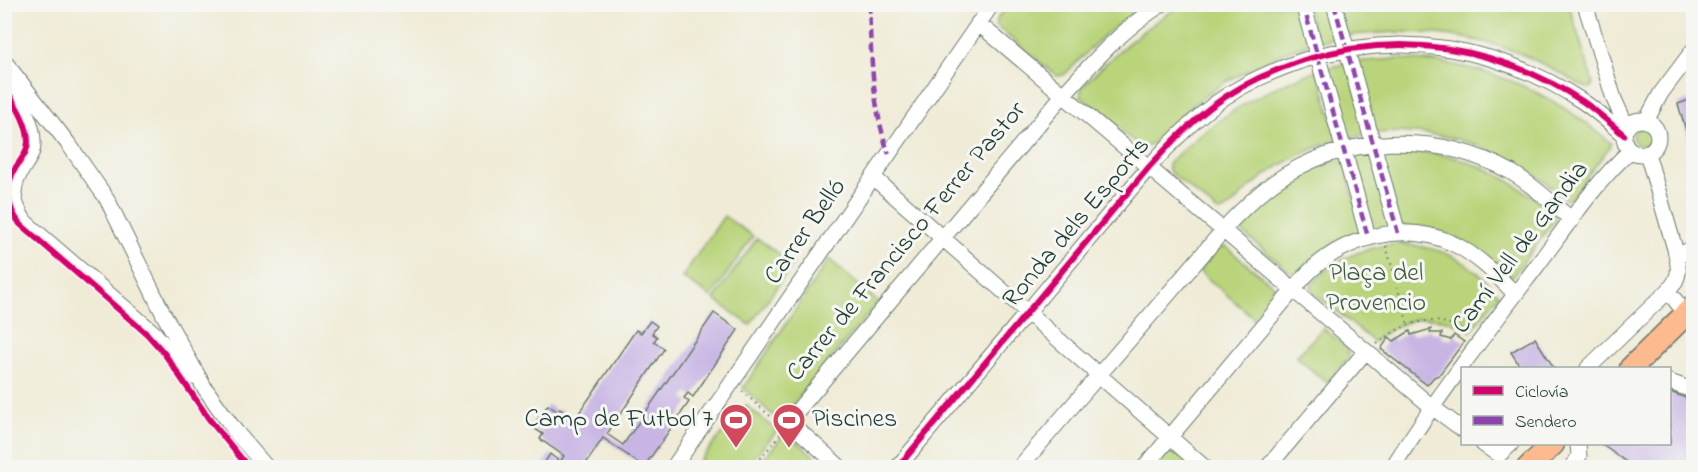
<svg xmlns="http://www.w3.org/2000/svg" width="1698" height="472" font-family="'Indie Flower',sans-serif">
  <style>
    .green { fill: #b9d47a; stroke: #6c8857; stroke-width: 1.5 }
    .building { fill: #c8b5e4 }
    .lines { fill: none; stroke-linecap: round; stroke-linejoin: round }
    .minor-casing { stroke: #687a6d; stroke-width: 17 }
    .highway-casing { stroke: #687a6d; stroke-width: 25 }
    .path { stroke: #687a6d; stroke-width: 2; stroke-dasharray: 1.5 4.5; stroke-linecap: butt }
    .minor { stroke: #fff; stroke-width: 15 }
    .highway { stroke: #fcba8e; stroke-width: 22 }
    .quiet { stroke: #8e44ad; stroke-width: 4.5; stroke-dasharray: 9 4.5; stroke-linecap: butt }
    .cycleway-casing { stroke: #f6f6f2; stroke-width: 10 }
    .cycleway { stroke: #d6006c; stroke-width: 6 }
    .labels { text-anchor: middle; dominant-baseline: central; stroke-width: 6; stroke-linejoin: round; paint-order: stroke }
    .street-label { font-size: 26px; fill: #1f3d34; stroke: #f6f6f2 }
    .park-label { font-size: 26px; fill: #3e5b42; stroke: #f6f6f2 }
    .poi-label { font-size: 26px; fill: #1f3d34; stroke: #f6f6f2; text-anchor: end }
  </style>
  <rect width="100%" height="100%" fill="#f6f6f2"/>
  <filter id="ink" filterUnits="userSpaceOnUse"><feTurbulence type="fractalNoise" baseFrequency=".0167" numOctaves="2"/><feDisplacementMap in="SourceGraphic" scale="12" xChannelSelector="R" yChannelSelector="G"/><feConvolveMatrix kernelMatrix="1 2 1 2 8 2 1 2 1" color-interpolation-filters="sRGB"/></filter>
  <filter id="wash" filterUnits="userSpaceOnUse"><feTurbulence type="fractalNoise" baseFrequency=".008" numOctaves="4" result="noise"/><feDisplacementMap in="SourceGraphic" scale="24" xChannelSelector="R" yChannelSelector="G"/><feGaussianBlur stdDeviation="1.35" result="paint"/><feColorMatrix in="noise" values="0 0 0 0 0 0 0 0 0 0 0 0 0 0 0 0 0 1.4 0 .05"/><feComposite in="paint" operator="in"/></filter>
  <g filter="url(#wash)">
    <rect width="100%" height="100%" fill="#efebd6"/>
    <path class="green" d="M1010,4h133v1l-40,31 -39,39 -7,1 -61,-50 2,-9z
      M1182,5h117l10,39 -22,7 -62,31 -39,28 -34,34 -12,3 -59,-51v-8c30,-32 63,-61 101,-83z
      M1306,5h25l9,32 -23,5z
      M1337,5h232l24,77 -1,4 -2,2c-9,0 -17,-8 -25,-12 -12,-7 -24,-13 -37,-19 -58,-25 -120,-29 -182,-21z
      M1394,59c87,2 151,28 217,84l-2,5 -39,51h-4c-57,-50 -116,-71 -192,-66l-21,-71z
      M1348,63l20,71 -25,5 -19,-70z
      M1318,70l20,70c-34,11 -65,26 -91,50 -9,8 -17,21 -29,22l-49,-41 -1,-7c43,-44 92,-74 150,-94z
      M1633 137a9 9 0 1 1 18 0a9 9 0 1 1-18 0Z
      M1379,151c12,0 25,-1 37,0 52,4 98,28 137,62l2,3 -1,5 -41,55 -4,1c-30,-32 -66,-49 -110,-52z
      M1372,152l21,74 -24,4 -20,-73z
      M1343,158l20,73c-27,8 -47,21 -66,42h-6l-51,-43v-6c29,-32 62,-53 103,-66z
      M724,216l29,20 -42,61 -29,-20z
      M757,238l36,26 -43,61 -36,-26z
      M1398,244c44,2 73,16 101,51l-28,36c-36,-22 -66,-15 -97,11l-62,-51 -1,-6c21,-25 55,-39 87,-41z
      M1226,247l49,40 2,10 -21,23 -57,-49 19,-23z
      M829,259l49,43 -99,119 -36,-33z
      M1323,328l24,20 2,8 -22,27 -31,-26z
      M746,405l31,26 -31,36h-49l-2,-1z
      M786,432l41,35h-71z
      M1172,448l22,20h-39z"/>
    <g id="blocks">
      <path class="building" d="M1692,99l2,4 -1,50 -15,-49z
        M714,313l24,17 -45,67 -5,-4 -4,5 5,4 -45,65 -41,-29 -20,30h-42l9,-14 10,8 4,-6 -24,-17 3,-5 -11,-7 16,-22 10,7 2,-3 25,17 4,-5 -10,-8 57,-83 5,3 9,-12 7,5 -5,7 5,4 -3,4 10,8 -57,85 16,11z
        M1431,329l-1,4h12l-1,4 10,3 3,-5 10,7 -25,33 -5,2 -7,8 -46,-36 8,-12 5,4 16,-10 1,4z
        M1535,338l19,30h-33l-10,-16z
        M1670,392l24,9v67h-59l-34,-24h69z"/>
    </g>
  </g>
  <g filter="url(#ink)">
    <use href="#blocks" fill-opacity="0" stroke="#687a6d" stroke-width="1.5"/>
    <g class="lines">
      <g class="minor-casing">
        <path id="minor" d="M1303,4l65,233
          M1334,4l64,229
          M1585,4l29,95 13,29
          M978,23l454,384 30,22
          M4,61l66,85 37,53 57,116 40,72 32,45 31,36
          M6,71l1,5c9,19 26,43 26,65 1,10 -3,16 -9,25 -14,22 -13,34 1,56l130,112 31,38 6,5
          M1624 137a17 17 0 1 1 34 0a17 17 0 1 1-34 0Z
          M1646,121l15,-28 33,-44
          M873,177l332,291
          M1677,257l17,-10
          M1668,291l18,23
          M1588,368l80,-77c14,-15 11,-24 7,-42l-28,-96
          M1670,382l24,9
          M1483,444l16,11
          M1499,455l12,-11
          M673,468l319,-464
          M841,468l-46,-41 -4,-5 2,-6 270,-321c30,-33 60,-67 99,-91
          M897,468l252,-301c19,-21 39,-42 62,-60 27,-21 60,-36 93,-47 97,-30 193,-14 278,41 15,10 29,23 42,34
          M1019,468l213,-248c13,-13 26,-26 41,-37 70,-50 164,-52 238,-11 22,13 41,31 61,48
          M1144,468l161,-192c38,-39 98,-56 149,-32 24,12 43,31 61,50
          M1267,468l99,-117
          M1392,468c44,-70 94,-135 144,-201 30,-40 58,-83 95,-117
          M1572,468l7,-12 -1,-12"/>
      </g>
      <g class="highway-casing">
        <path id="highway" d="M1631,368l63,-62
          M1528,468l25,-24"/>
      </g>
      <path class="path" d="M1386,246l22,79
        M1377,344c29,-24 61,-33 93,-9
        M742,391l36,32
        M753,468l28,-35"/>
      <use href="#minor" class="minor"/>
      <use href="#highway" class="highway"/>
      <path class="quiet" d="M869,4c2,48 3,105 20,150
        M1303,4l65,233
        M1334,4l64,229"/>
      <g class="cycleway-casing">
        <path id="cycleway" d="M4,86c10,17 24,36 24,56 -1,11 -6,16 -12,25 -12,20 -10,38 4,57l127,110 17,19 45,66 40,49
          M897,468l252,-301c19,-21 39,-42 62,-60 27,-21 60,-36 93,-47 97,-30 193,-14 278,41 15,10 29,23 42,34"/>
      </g>
      <use href="#cycleway" class="cycleway"/>
    </g>
  </g>
  <defs>
    <g id="stadium-pin" transform="scale(1.725)"><path d="M0 17L-7.5 6A9.5 9.5 0 1 1 7.5 6Z" fill="#d1495b" stroke="#f6f6f2"/><path d="M0-5a6.5 5 0 1 0 0 10a6.5 5 0 1 0 0-10ZM-3.5-1.8h7v3.6h-7Z" fill="#fff"/></g>
  </defs>
  <g fill-rule="evenodd">
    <use href="#stadium-pin" x="736" y="420"/>
    <use href="#stadium-pin" x="789" y="420"/>
  </g>
  <g class="labels">
    <g class="street-label">
      <text transform="translate(1077 223) rotate(-50)">Ronda dels Esports</text>
      <text transform="translate(806 232) rotate(-55)">Carrer Belló</text>
      <text transform="translate(907 242) rotate(-50)">Carrer de Francisco Ferrer Pastor</text>
      <text transform="translate(1521 248) rotate(-53)">Camí Vell de Gandia</text>
    </g>
    <g class="park-label">
      <text x="1376" y="274">Plaça del<tspan x="1376" dy="30">Provencio</tspan></text>
    </g>
    <g class="poi-label">
      <text x="713" y="420">Camp de Futbol 7</text>
      <text x="812" y="420" text-anchor="start">Piscines</text>
    </g>
  </g>
  <rect width="1698" height="472" fill="none" stroke="#f6f6f2" stroke-width="24"/>
  <rect x="1461" y="367" width="210" height="78" fill="#f6f6f2" stroke="#a0aca6" stroke-width="1.5"/>
  <rect x="1473" y="386" width="30" height="9" fill="#d6006c" stroke="#a0aca6" stroke-width="1.5"/>
  <text x="1515" y="397" font-size="18" fill="#1f3d34">Ciclovía</text>
  <rect x="1473" y="416" width="30" height="9" fill="#8e44ad" stroke="#a0aca6" stroke-width="1.5"/>
  <text x="1515" y="427" font-size="18" fill="#1f3d34">Sendero</text>
</svg>
